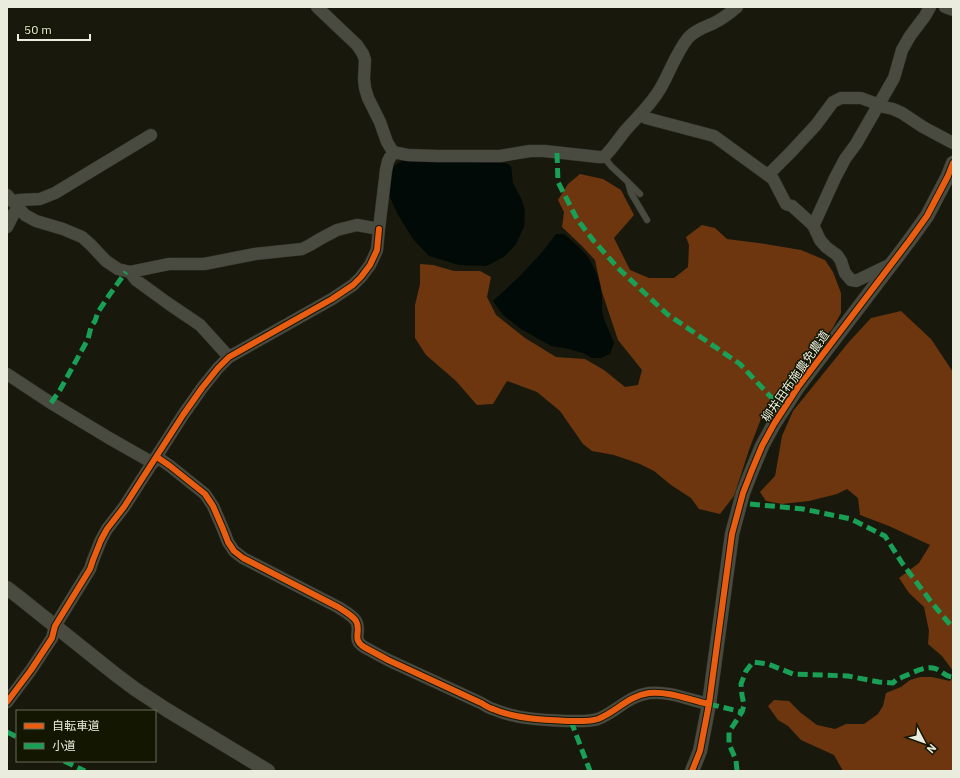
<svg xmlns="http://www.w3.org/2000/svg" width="960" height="778" font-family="'IBM Plex Sans','Noto Sans JP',sans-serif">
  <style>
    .forest { fill: #6d360e }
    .water { fill: #020a07 }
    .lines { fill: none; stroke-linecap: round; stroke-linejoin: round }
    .service-casing { stroke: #313229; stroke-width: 7 }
    .minor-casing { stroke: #313229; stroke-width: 13 }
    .tertiary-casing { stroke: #313229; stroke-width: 15 }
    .service { stroke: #4a4b40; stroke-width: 6 }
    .minor { stroke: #4a4b40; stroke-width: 12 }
    .tertiary { stroke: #4a4b40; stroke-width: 14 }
    .quiet { stroke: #1a9f57; stroke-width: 5; stroke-dasharray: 10 5; stroke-linecap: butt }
    .cycleway-casing { stroke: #131600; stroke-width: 8 }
    .cycleway { stroke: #e95d12; stroke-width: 6 }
    .labels { text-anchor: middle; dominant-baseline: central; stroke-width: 3; stroke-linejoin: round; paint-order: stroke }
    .street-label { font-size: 12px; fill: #eaecdd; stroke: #131600 }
  </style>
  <rect width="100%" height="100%" fill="#18190c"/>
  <path class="forest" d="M580,174l23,5 18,11 13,25 -20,23 16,32 19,8h25l14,-11 1,-22 -3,-8 16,-12 13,3 12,11 38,5 36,6 24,10 8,12 8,21v20l-9,16 -20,21 -30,39 -17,19 -16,42 -15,46 -14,18 -21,-5 -8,-11 -20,-13 -17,-14 -14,-7 -26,-9 -22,-4 -9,-7 -23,-33 -23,-19 -30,-11 -14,23 -16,1 -21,-24 -30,-26 -11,-17v-33l5,-21v-20l13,1 21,6h26l11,6 -4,20 9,18 29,23 31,19 29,2 19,11 21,17 13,-2 4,-15 -24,-30 -16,-48 -7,-32 -13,-14 -20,-19 2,-15 -6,-12 10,-16z
    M901,311l30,28 22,33v299l-11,-15 -14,-12 1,-13 -5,-24 -15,-14 -10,-15 20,-15 11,-18 -41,-19 -29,-11 -2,-17 -11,-9 -10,5 -28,7 -27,3 -16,-3 -6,-9 15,-16 7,-40 11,-25 55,-68 23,-25z
    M920,677h12l18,4 3,-4v94h-110l-9,-16 -33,-15 -13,-14 -10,-6 -10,-14 6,-6 15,1 12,12 16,12 18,4 11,-5h18l14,-10 5,-8 3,-13 15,-6 9,-7z"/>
  <path class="water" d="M408,159l44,3 54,1 5,3 2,17 8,15 4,12 -1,17 -8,17 -11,12 -18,10 -28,-1 -30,-9 -16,-17 -16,-26 -8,-18 3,-27 6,-5z
    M556,234h8c11,10 23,18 29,32 5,9 8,22 9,32 0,4 0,9 0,13 2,11 8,21 12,32l-4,11 -9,4h-9l-9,-5 -14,-4 -18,-3 -30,-17 -18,-14 -10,-14 28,-26 22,-24z"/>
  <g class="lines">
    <g class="service-casing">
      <path id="service" d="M604,157l7,9 17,16
        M640,194l-12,-12 3,11 16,27"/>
    </g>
    <g class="minor-casing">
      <path id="minor" d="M317,7l40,38 6,9 2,6 -1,19 1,9 3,10 12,24 7,20 6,10 15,3 30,1h62l30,-5h14l55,6h5c8,-8 14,-17 21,-26 12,-14 26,-26 35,-42 10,-17 16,-36 28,-51 7,-8 17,-11 26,-15 8,-4 16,-10 23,-16
        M945,7l8,3
        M642,114l4,4 68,18 59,43 13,25 6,2 21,19
        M768,175l22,-22 26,-28 17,-23 8,-4h20l16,6 7,3 9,2 9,4 21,14 30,16
        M7,195l18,20 11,6 27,8 19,8 9,8 15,16 12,8 12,3 39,-8h35l51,-10 47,-5 8,-4 10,-6 17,-9 20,-5 22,4 7,-59 2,-9 5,-9
        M13,202l6,-2 21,-1 15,-6 96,-58
        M7,227l7,-14 5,-4
        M890,265l-3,1 -31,15 -5,-1 -6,-7 -4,-12 -4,-6 -11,-8 -6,-7 -7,-15 2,-3 20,-44 10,-19 11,-15 38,-66 8,-28 8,-14 15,-20 5,-9
        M130,272l6,8 33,24 31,21 29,32
        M7,374l44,29 58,35 44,25
        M157,457l13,9 35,28 8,12 10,23 5,13 6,9 9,7 95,49c6,4 14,8 18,14 6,10 -5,18 8,26l24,13 91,42c5,2 9,6 14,7 23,10 50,11 75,12 9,0 21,1 30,-2 18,-7 30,-23 51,-26 21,-2 40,7 60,11
        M7,702l24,-32 21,-32 3,-12 35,-57 3,-9 8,-20 6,-11 17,-22 59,-92 19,-27 16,-20 11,-11 103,-58 21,-14 8,-8 9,-12 7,-15 2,-21"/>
    </g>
    <g class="tertiary-casing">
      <path id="tertiary" d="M7,588l13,10 95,76 20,15 32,21 101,61
        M692,771l8,-20 9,-47 23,-170 11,-41 9,-23 10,-24 12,-22 24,-37 111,-146 18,-25 21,-40 5,-13"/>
    </g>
    <use href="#service" class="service"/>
    <use href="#minor" class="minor"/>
    <use href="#tertiary" class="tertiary"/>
    <path class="quiet" d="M557,153l1,29 19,37 16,21 26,29 48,45 73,50 43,46
      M51,403l9,-13 28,-51 3,-12 4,-6 3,-9 12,-18 13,-18 3,-4
      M750,504l53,5 48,10 34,17 17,27 30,40 21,25
      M709,704l33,8
      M571,721l19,50
      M7,732l10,5
      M64,761l21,10
      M737,771l-1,-11 -7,-16v-12l13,-20 2,-7 -2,-10 -1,-11 5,-13 7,-9 15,2 25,10 55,2 31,6 14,1 3,-3c10,-4 27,-14 37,-12 7,1 12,9 20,9"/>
    <g class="cycleway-casing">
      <path id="cycleway" d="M157,457l13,9 35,28 8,12 10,23 5,13 6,9 9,7 95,49c6,4 14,8 18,14 6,10 -5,18 8,26l24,13 91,42c5,2 9,6 14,7 23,10 50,11 75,12 9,0 21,1 30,-2 18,-7 30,-23 51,-26 21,-2 40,7 60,11
        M7,702l24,-32 21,-32 3,-12 35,-57 3,-9 8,-20 6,-11 17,-22 59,-92 19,-27 16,-20 11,-11 103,-58 21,-14 8,-8 9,-12 7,-15 2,-21
        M692,771l8,-20 9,-47 23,-170 11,-41 9,-23 10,-24 12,-22 24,-37 111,-146 18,-25 21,-40 5,-13"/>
    </g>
    <use href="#cycleway" class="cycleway"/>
  </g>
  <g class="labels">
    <g class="street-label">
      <text transform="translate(795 376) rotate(-55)">柳井田布施農免農道</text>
    </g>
  </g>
  <rect width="960" height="778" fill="none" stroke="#eaecdd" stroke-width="16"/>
  <rect x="16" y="710" width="140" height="52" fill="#131600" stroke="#696c58"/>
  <rect x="24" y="723" width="20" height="6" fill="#e95d12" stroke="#696c58"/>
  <text x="52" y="730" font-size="12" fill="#eaecdd">自転車道</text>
  <rect x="24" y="743" width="20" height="6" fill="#1a9f57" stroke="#696c58"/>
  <text x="52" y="750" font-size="12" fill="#eaecdd">小道</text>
  <g transform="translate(924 742) rotate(131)" stroke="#131600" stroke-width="3" paint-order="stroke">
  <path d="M0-3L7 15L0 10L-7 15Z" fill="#eaecdd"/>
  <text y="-6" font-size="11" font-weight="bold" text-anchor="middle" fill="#eaecdd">N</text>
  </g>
  <path d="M18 34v6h72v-6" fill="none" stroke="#eaecdd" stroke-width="2"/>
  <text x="24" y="34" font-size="12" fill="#eaecdd" stroke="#131600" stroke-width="3" paint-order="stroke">50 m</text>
</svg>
